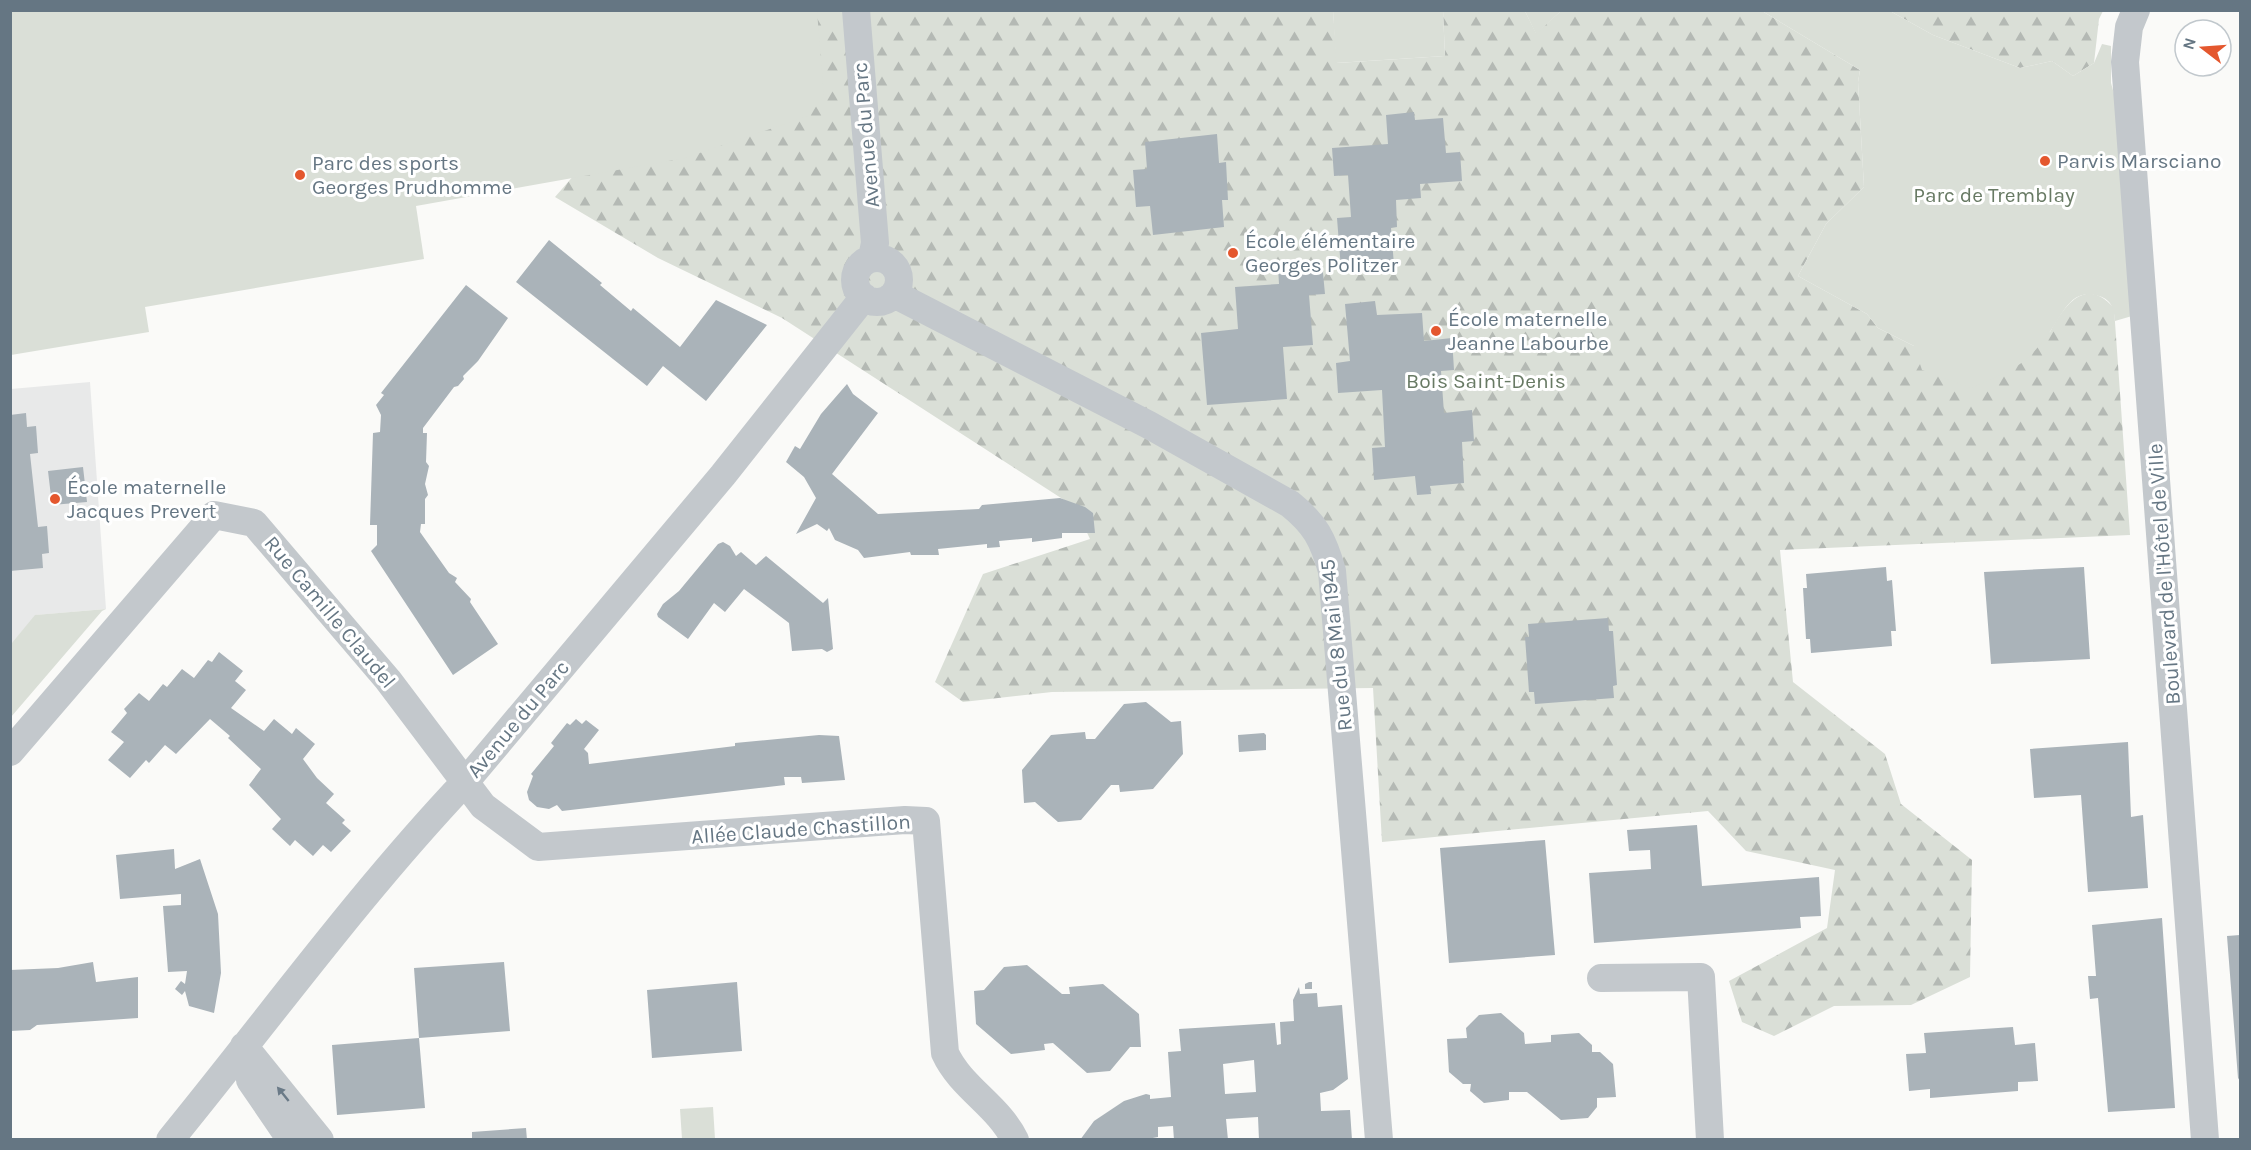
<svg xmlns="http://www.w3.org/2000/svg" width="2251" height="1150" font-family="Karla,sans-serif">
  <style>
    .built { fill: #e8e9e9 }
    .forest { fill: url(#forest-firs) }
    .green { fill: #dadfd7 }
    .building { fill: #aab3b9; fill-rule: evenodd }
    .lines { fill: none; stroke-linecap: round; stroke-linejoin: round }
    .street { stroke: #c3c8cc; stroke-width: 28 }
    .oneway { fill: #6a7a87 }
    .poi-dot { fill: #e4572e; stroke: #fff; stroke-width: 2 }
    .labels { text-anchor: middle; dominant-baseline: central; stroke-width: 6; stroke-linejoin: round; paint-order: stroke }
    .street-label { font-size: 21px; fill: #657683; stroke: #fff }
    .poi-label { font-size: 21px; fill: #657683; stroke: #fff; text-anchor: start }
    .park-label { font-size: 21px; fill: #687a64; stroke: #fff }
  </style>
  <defs>
    <pattern id="forest-firs" width="22" height="20" patternUnits="userSpaceOnUse" patternTransform="scale(1.5)"><rect width="22" height="20" fill="#dadfd7"/><path d="M5 1l3.5 6h-7zM16 11l3.5 6h-7z" fill="#b4b9b4"/></pattern>
  </defs>
  <rect width="100%" height="100%" fill="#fafaf8"/>
  <path class="built" d="M90,382l16,227 -70,6 -25,29v-255z"/>
  <path class="forest" d="M658,11h675l4,52 108,-7 -2,-45h82l11,22 25,-22h201l98,59 -2,12 6,105 -38,37 -28,52 69,38 11,14 36,18 136,-14c14,-26 35,-57 64,-24l16,227 -350,15 13,132 92,72 16,50 71,56 -2,117 -59,28 -77,1 -60,30 -32,-14 -13,-41 98,-53 8,-58 -89,-19 -38,-40 -326,31 -9,-154 -321,4 -89,10 -28,-20 48,-108 107,-35 -15,-32 -293,-189 -124,-60 -103,-61 27,-31z
    M1890,11h213l-4,8 -5,44 -21,13 -21,-15 -32,7 -87,-33z"/>
  <path class="green" d="M11,10l806,1 7,85 -16,20 -123,42 -269,48 8,53 -279,48 4,25 -138,23z
    M1333,11h110l2,45 -109,7z
    M1525,11h36l-25,23z
    M1762,11h128l43,24 87,33 32,-7 21,15 21,-13 8,-19 9,2v37l5,18 16,215 -17,5c-1,-12 -3,-21 -16,-25 -29,-9 -36,19 -50,37 -8,11 -20,26 -32,33 -13,9 -31,15 -46,22l-49,-18 -8,-24 -36,-18 -11,-14 -69,-38 28,-52 38,-37 -6,-105 2,-12z
    M106,609l-4,2 -91,106v-73l24,-29z
    M713,1107l2,32h-33l-2,-30z"/>
  <path class="building" d="M1414,112l1,8 28,-2 3,35 14,-1 2,29 -42,3 1,14 -25,2 1,27 -6,1 3,37 -53,4 -4,-51 14,-1 -3,-42 -14,1 -2,-28 56,-4 -2,-29z
    M1217,134l2,29 7,-1 2,38h-6l2,27 -71,8 -3,-29 -14,1 -3,-37 14,-1 -2,-27z
    M549,240l53,43 -2,2 31,26 2,-3 47,39 36,-47 51,25 -61,76 -43,-35 -16,20 -131,-104z
    M1322,263l3,31 -16,1 4,50 -30,2 4,52 -80,6 -6,-72 37,-4 -3,-42 44,-3 -1,-17z
    M466,285l42,33 -30,43 -15,15 1,3 -6,7 -4,1 -31,41v5h4l-1,29 3,4 -4,18 3,11 -3,4v25h-4l-1,8 29,41 8,5 -2,4 16,17 -1,3 28,42 -45,31 -82,-124 6,-6v-20h-7l3,-92 7,-1 1,-17 -5,-10 8,-10 -3,-2z
    M1375,301l2,14 45,-2 2,28 28,-3 2,32 -13,1 3,42 28,-3 2,31 -12,1 2,41 -34,3 1,8 -14,1 -2,-19 -41,4 -2,-32 13,-1 -3,-57 -44,3 -2,-30 14,-2 -5,-57z
    M847,384l6,10 25,19 -46,61 46,40 101,-5 3,-4 78,-7 25,9 8,6 2,20h-33v5l-30,4v-4l-33,3 1,6 -13,1v-4l-49,5 1,6h-28l-1,-3 -46,6 -6,-8 -23,-10 -6,-12 -2,3 -10,-7 -21,10 20,-36 -12,-21 -18,-15 9,-16 5,3 21,-35z
    M26,413l1,14 9,-1 2,27 -8,1 8,73 9,-1 2,27 -7,1 1,14 -33,3v-156z
    M83,467l4,35 -35,3 -4,-34z
    M723,542l7,4 6,10 5,-4 15,13 10,-9 57,47 5,-5 5,51 -6,3 -5,-3 -30,2 -3,-28 -45,-34 -19,23 -11,-9 -26,36 -30,-22 -1,-3 6,-10 16,-13 39,-47z
    M1886,567l1,14 5,-1 4,51h-5l1,15 -81,7 -1,-14h-4l-3,-51h4l-1,-14z
    M2084,567l6,92 -99,5 -7,-92z
    M1608,618l1,13h4l4,54 -4,1 1,12 -79,6 -1,-12h-5l-4,-55h4l-1,-13z
    M219,652l24,19 -8,10 11,9 -15,18 33,23 10,-12 18,15 4,-6 19,16 -12,15 14,19 17,16 -8,9 19,17 -3,3 9,8 -20,21 -8,-7 -10,11 -18,-16 -5,6 -18,-17 9,-10 -32,-34 12,-16 -33,-31 2,-2 -20,-17 -34,35 -11,-9 -16,18 -3,-3 -16,18 -22,-18 16,-18 -13,-10 16,-19 -3,-4 15,-16 10,8 14,-17 4,3 15,-18 12,9 14,-18 4,2z
    M1146,702l25,20 10,-1 2,33 -30,35 -33,3 -1,-7h-8l-30,35 -23,2 -23,-20 -11,1 -2,-33 29,-35 34,-3 1,7h9l29,-35z
    M576,719l6,5 4,-4 13,10 -15,19 4,4 1,11 146,-18v-3l84,-8 20,1 6,44 -43,3 -1,-6h-17l1,8 -26,3 -197,23 -5,-6 -8,4 -12,-2 -8,-7 -2,-8 6,-16 -2,-2 23,-28 -3,-3 16,-20 3,2z
    M1264,733l2,2v15l-27,2 -1,-17z
    M2128,742l3,75 12,-2 5,73 -60,4 -7,-97 -47,3 -4,-49z
    M1697,825l5,61 117,-9 2,39 -21,1 1,11 -207,15 -5,-70 62,-4 -1,-19 -21,1 -2,-21z
    M1545,840l10,115 -106,8 -9,-115z
    M174,849l1,20 25,-10 18,55 3,59 -7,40 -25,-7 -4,-15 -3,4 -7,-6 6,-8 4,3 2,-13 -19,1 -5,-66 18,-1v-11l-61,5 -4,-44z
    M2162,918l13,190 -67,4 -10,-114 -8,1 -2,-23h8l-4,-51z
    M2240,935v146l-2,-3 -11,-142z
    M93,962l3,20 42,-5v41l-101,7 -7,5 -20,1v-61l48,-2z
    M504,962l6,69 -91,7 -5,-70z
    M1027,965l35,29h8l-1,-7 34,-3 36,30 2,33h-11l-20,24 -23,2 -34,-30 -9,1 1,6 -34,4 -35,-30 -2,-33 10,-1 20,-23z
    M737,982l5,69 -90,7 -5,-68z
    M1309,982h3v7h-7v-5z
    M1299,987l1,7 17,-1 1,14 24,-2 6,74 -15,11 -13,3 1,18 29,-1 2,30h-93l-1,-23 -32,2 2,21h-54l-1,-14 -15,1v10l-16,3h-62l14,-19 30,-20 22,-7 4,1v4l21,-2 -3,-45 13,-1 -2,-22 96,-6 2,22 4,-1 -1,-22 14,-1 -1,-21zM1254,1060l2,32 -31,2 -2,-30z
    M1501,1013l23,20 1,11 26,-2v-7l28,-2 13,12v7h8l13,12 3,33 -19,1v9l-9,11 -27,2 -34,-28h-18v8l-25,3 -14,-12 1,-7h-8l-14,-12 -2,-33 20,-1 -1,-10 13,-13z
    M2013,1027l2,18 20,-2 3,38 -20,1v9l-88,7v-9l-21,2 -3,-37 20,-1 -2,-20z
    M419,1038l6,70 -88,7 -5,-70z
    M526,1128l1,12h-55v-8z"/>
  <g class="lines">
    <path class="street" d="M856,10l19,233 -3,15
      M2136,10l-7,17 -4,35 80,1078
      M855 280a22 22 0 1 1 44 0a22 22 0 1 1-44 0Z
      M894,294l255,131 141,79c25,20 33,35 42,67l47,569
      M10,752l204,-237 40,8 134,157 95,126 55,41 367,-27 21,1 19,232c16,35 53,52 70,87
      M1601,978l100,-1 9,163
      M244,1046l76,94
      M250,1080l41,60
      M170,1140c98,-120 189,-246 296,-359l257,-306 141,-178"/>
  </g>
  <defs><path id="oneway-solid" d="M-6-.8H1V-3.2L6.5 0L1 3.2V.8H-6Z" transform="scale(1.5)"/></defs>
  <use class="oneway" href="#oneway-solid" transform="translate(283 1094) rotate(-129)"/>
  <g class="poi-dot">
    <circle cx="2045" cy="161" r="6"/>
    <circle cx="300" cy="175" r="6"/>
    <circle cx="1233" cy="253" r="6"/>
    <circle cx="1436" cy="331" r="6"/>
    <circle cx="55" cy="499" r="6"/>
  </g>
  <g class="labels">
    <g class="street-label">
      <text transform="translate(866 135) rotate(-95)">Avenue du Parc</text>
      <text transform="translate(2164 574) rotate(-94)">Boulevard de l'Hôtel de Ville</text>
      <text transform="translate(330 612) rotate(50)">Rue Camille Claudel</text>
      <text transform="translate(1336 645) rotate(-96)">Rue du 8 Mai 1945</text>
      <text transform="translate(518 719) rotate(-50)">Avenue du Parc</text>
      <text transform="translate(801 829) rotate(-4)">Allée Claude Chastillon</text>
    </g>
    <g class="poi-label">
      <text x="2057" y="161">Parvis Marsciano</text>
      <text x="312" y="163">Parc des sports<tspan x="312" dy="24">Georges Prudhomme</tspan></text>
      <text x="1245" y="241">École élémentaire<tspan x="1245" dy="24">Georges Politzer</tspan></text>
      <text x="1448" y="319">École maternelle<tspan x="1448" dy="24">Jeanne Labourbe</tspan></text>
      <text x="67" y="487">École maternelle<tspan x="67" dy="24">Jacques Prevert</tspan></text>
    </g>
    <g class="park-label">
      <text x="1994" y="195">Parc de Tremblay</text>
      <text x="1486" y="381">Bois Saint-Denis</text>
    </g>
  </g>
  <rect width="2251" height="1150" fill="none" stroke="#657683" stroke-width="24"/>
  <g transform="translate(2203 48) rotate(287)"><circle r="28" fill="#ffffff" stroke="#c1c8cd" stroke-width="1.5"/>
  <path d="M0-4.5L10 22L0 15L-10 22Z" fill="#e4572e"/>
  <text y="-9" font-size="16" font-weight="bold" text-anchor="middle" fill="#657683">N</text>
  </g>
</svg>
